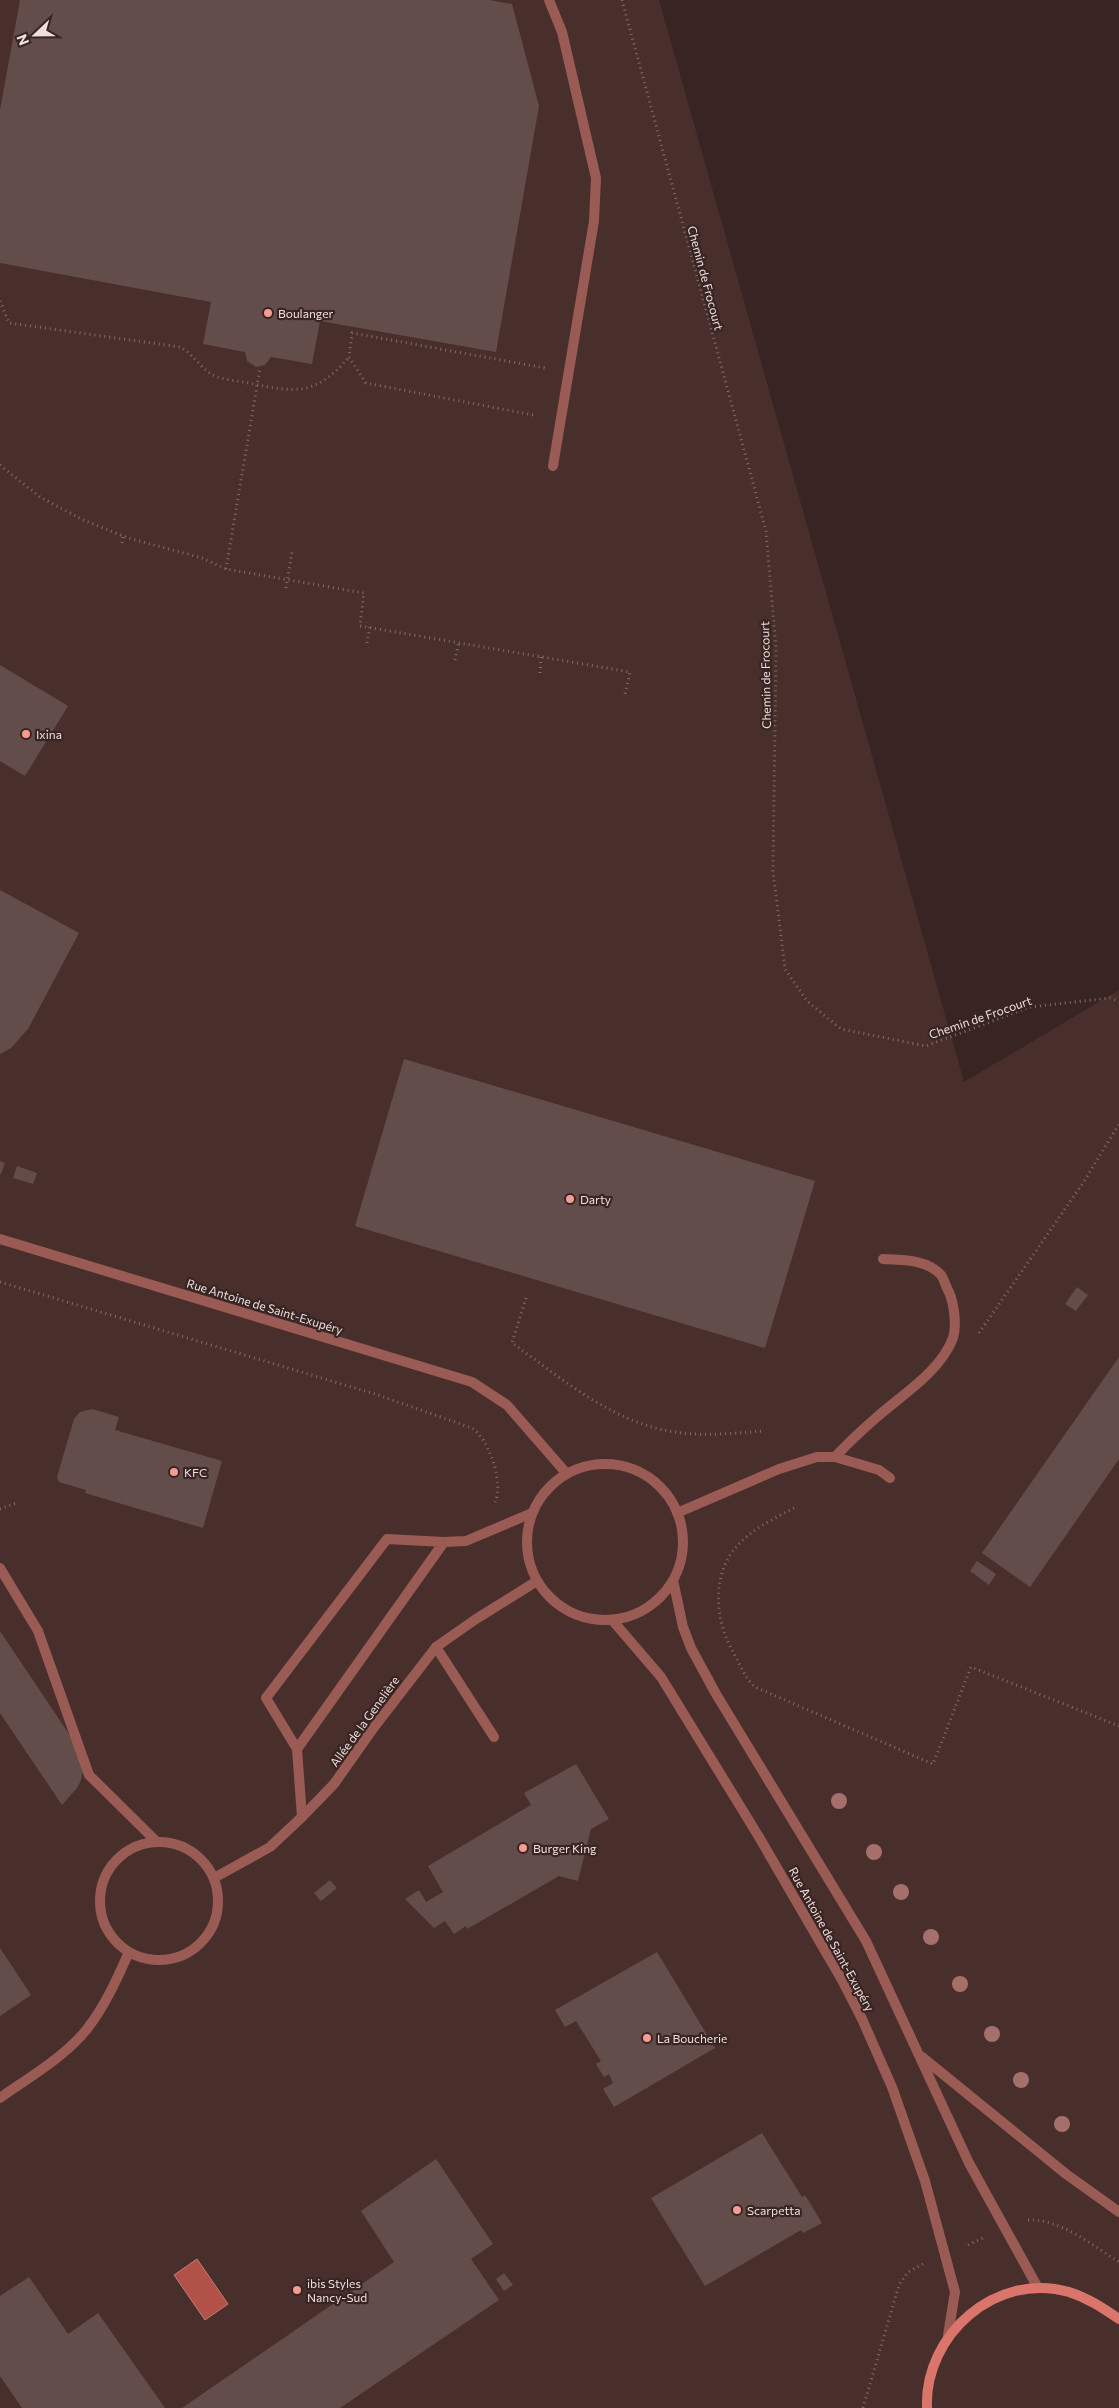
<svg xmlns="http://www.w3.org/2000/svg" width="1119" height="2408" font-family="Commissioner,sans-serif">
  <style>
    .built { fill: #492f2c }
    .water { fill: #b15148; stroke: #c37c75 }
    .building { fill: #634d4a }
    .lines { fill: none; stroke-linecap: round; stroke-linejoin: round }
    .path { stroke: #7f6d6b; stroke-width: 3; stroke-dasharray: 1 4; stroke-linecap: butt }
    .lane { stroke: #9a5b54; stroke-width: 10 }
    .street { stroke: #9a5b54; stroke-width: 10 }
    .secondary { stroke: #d9756a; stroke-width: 10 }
    .tree { fill: #a5706b }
    .poi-dot { fill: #f59c92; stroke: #382422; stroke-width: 2 }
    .labels { text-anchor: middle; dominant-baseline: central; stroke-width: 4.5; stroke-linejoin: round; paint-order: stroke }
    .street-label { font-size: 12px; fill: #ede0de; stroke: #382422 }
    .poi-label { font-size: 12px; fill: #ede0de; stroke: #382422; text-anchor: start }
  </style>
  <rect width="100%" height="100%" fill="#382422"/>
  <path class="built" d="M0,0h659l305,1082 155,-92v1418h-1119z"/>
  <path class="water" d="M197,2259l31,45 -23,16 -31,-45z"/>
  <path class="building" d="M20,0h469l23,4 27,102 -43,246 -176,-31 -8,43 -41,-7 -6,8 -9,2 -9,-6 -2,-9 -42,-8 8,-42 -211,-39v-153z
    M0,665l68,41 -43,70 -25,-15z
    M0,890l79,43 -51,96 -17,19 -11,6z
    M404,1059l411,122 -50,167 -410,-122z
    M0,1161l5,2 -4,11h-1z
    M17,1166l20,7 -4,11 -20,-6z
    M1077,1287l11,8 -12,16 -11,-7z
    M1119,1357v102l-89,128 -48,-34z
    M92,1409l27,8 -4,13 107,31 -19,67 -118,-35 1,-3 -27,-8 -2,-5 17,-58 6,-7z
    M977,1561l19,13 -7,11 -19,-14z
    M0,1631l81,121 2,18 -2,10 -4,8 -15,17 -62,-92z
    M576,1764l33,55 -18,10 -13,52 -19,-5 -92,53 -1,-3 -12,8 -9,-13 -11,7 -29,-29 14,-9 7,12 17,-10 -15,-26 103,-61 -7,-12z
    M330,1880l7,8 -16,13 -7,-8z
    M0,1948l31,47 -31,21z
    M657,1952l58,96 -101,59 -11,-18 10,-6 -4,-9 -5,3 -8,-13 5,-3 -25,-40 -11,6 -10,-17z
    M762,2133l40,64 3,-2 17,28 -19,10 -2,-3 -96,56 -54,-88z
    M436,2159l57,85 -22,15 28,41 -159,108h-158l212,-146 -33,-51z
    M504,2273l9,12 -9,6 -8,-12z
    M29,2277l39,57 30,-21 67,95h-143l-22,-32v-80z"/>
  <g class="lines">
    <path class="path" d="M622,0l144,531 10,118 -3,222 12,98 22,32 34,28 85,17 104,-39 80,-9 9,3
      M0,301l9,22 171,24c14,7 21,23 35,29 10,4 23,5 34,7 46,10 67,13 100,-26
      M533,415l-167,-32 -17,-26 3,-24 193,35
      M0,465l40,32 43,23 45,18 74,20 24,11 138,24 -4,33 270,46 -5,22
      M122,543l1,-8
      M226,569l34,-201
      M286,588l6,-36
      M367,643l3,-16
      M455,660l4,-18
      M540,673l1,-16
      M0,1282l375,112 97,34c17,11 32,55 23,74
      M526,1298l-14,45c52,37 105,84 171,90 26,3 54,0 80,-2
      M979,1333l104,-150 36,-59
      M794,1508c-19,10 -40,20 -55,36 -27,27 -25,72 -8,104 7,12 13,29 24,39l178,77 38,-97 148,59
      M0,1509l16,-6
      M1028,2220c33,-1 64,25 91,42
      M968,2245l15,-7
      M863,2408l36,-123 9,-13 15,-8"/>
    <path class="lane" d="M549,0l13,32 34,146 -2,43 -41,245
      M835,1457c13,-14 27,-27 42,-40 26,-23 63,-45 76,-79 4,-13 1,-34 -4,-46 -3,-5 -5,-13 -8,-17 -14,-16 -40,-15 -58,-16
      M677,1513l102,-44 38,-12h18l44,13 11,8
      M0,1568l38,63 51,144 68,67
      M436,1647l58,90
      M297,1749l147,-207
      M302,1817l-5,-68 -31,-51 121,-159 57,3 22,-1 66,-28"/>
    <path class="street" d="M0,1239l472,143 35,23 60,69
      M527 1542a78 78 0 1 1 156 0a78 78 0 1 1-156 0Z
      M673,1580l10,47 8,21 25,46 150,247 103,222 69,125
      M613,1621l48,56 98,160 83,143 20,39 30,68 33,94 30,111 -7,43
      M100 1901a59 59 0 1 1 118 0a59 59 0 1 1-118 0Z
      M214,1878l56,-31 32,-30 32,-33 38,-54 64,-83 40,-28 61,-38
      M922,2057l144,117 53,38
      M0,2098c28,-20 66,-42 87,-69 18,-23 30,-50 42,-77"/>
    <path class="secondary" d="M927,2408c-3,-73 69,-137 142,-116 19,6 34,16 50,27"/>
  </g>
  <g class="tree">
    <circle cx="839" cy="1801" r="8"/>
    <circle cx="874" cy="1852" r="8"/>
    <circle cx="901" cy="1892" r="8"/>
    <circle cx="931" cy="1937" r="8"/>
    <circle cx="960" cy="1984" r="8"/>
    <circle cx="992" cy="2034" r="8"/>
    <circle cx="1021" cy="2080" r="8"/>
    <circle cx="1062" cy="2124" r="8"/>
  </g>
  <g class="poi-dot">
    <circle cx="268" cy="313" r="5"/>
    <circle cx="26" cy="734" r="5"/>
    <circle cx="570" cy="1199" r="5"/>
    <circle cx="174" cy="1472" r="5"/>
    <circle cx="523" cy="1848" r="5"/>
    <circle cx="647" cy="2038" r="5"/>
    <circle cx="737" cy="2210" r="5"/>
    <circle cx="297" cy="2290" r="5"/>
  </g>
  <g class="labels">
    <g class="street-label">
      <text transform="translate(706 278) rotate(75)">Chemin de Frocourt</text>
      <text transform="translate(765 675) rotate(-91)">Chemin de Frocourt</text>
      <text transform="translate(980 1017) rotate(-19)">Chemin de Frocourt</text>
      <text transform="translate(265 1306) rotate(17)">Rue Antoine de Saint-Exupéry</text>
      <text transform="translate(364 1721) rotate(-54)">Allée de la Genelière</text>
      <text transform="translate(832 1939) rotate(61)">Rue Antoine de Saint-Exupéry</text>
    </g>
    <g class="poi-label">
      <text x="278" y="313">Boulanger</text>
      <text x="36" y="734">Ixina</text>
      <text x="580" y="1199">Darty</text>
      <text x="184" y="1472">KFC</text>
      <text x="533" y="1848">Burger King</text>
      <text x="657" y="2038">La Boucherie</text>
      <text x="747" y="2210">Scarpetta</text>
      <text x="307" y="2283">ibis Styles<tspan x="307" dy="14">Nancy-Sud</tspan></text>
    </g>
  </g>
  <g transform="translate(35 35) rotate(248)" stroke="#382422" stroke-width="4" paint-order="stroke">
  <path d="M0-4L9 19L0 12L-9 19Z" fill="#ede0de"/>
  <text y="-8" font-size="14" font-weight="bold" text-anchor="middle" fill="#ede0de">N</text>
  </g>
</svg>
